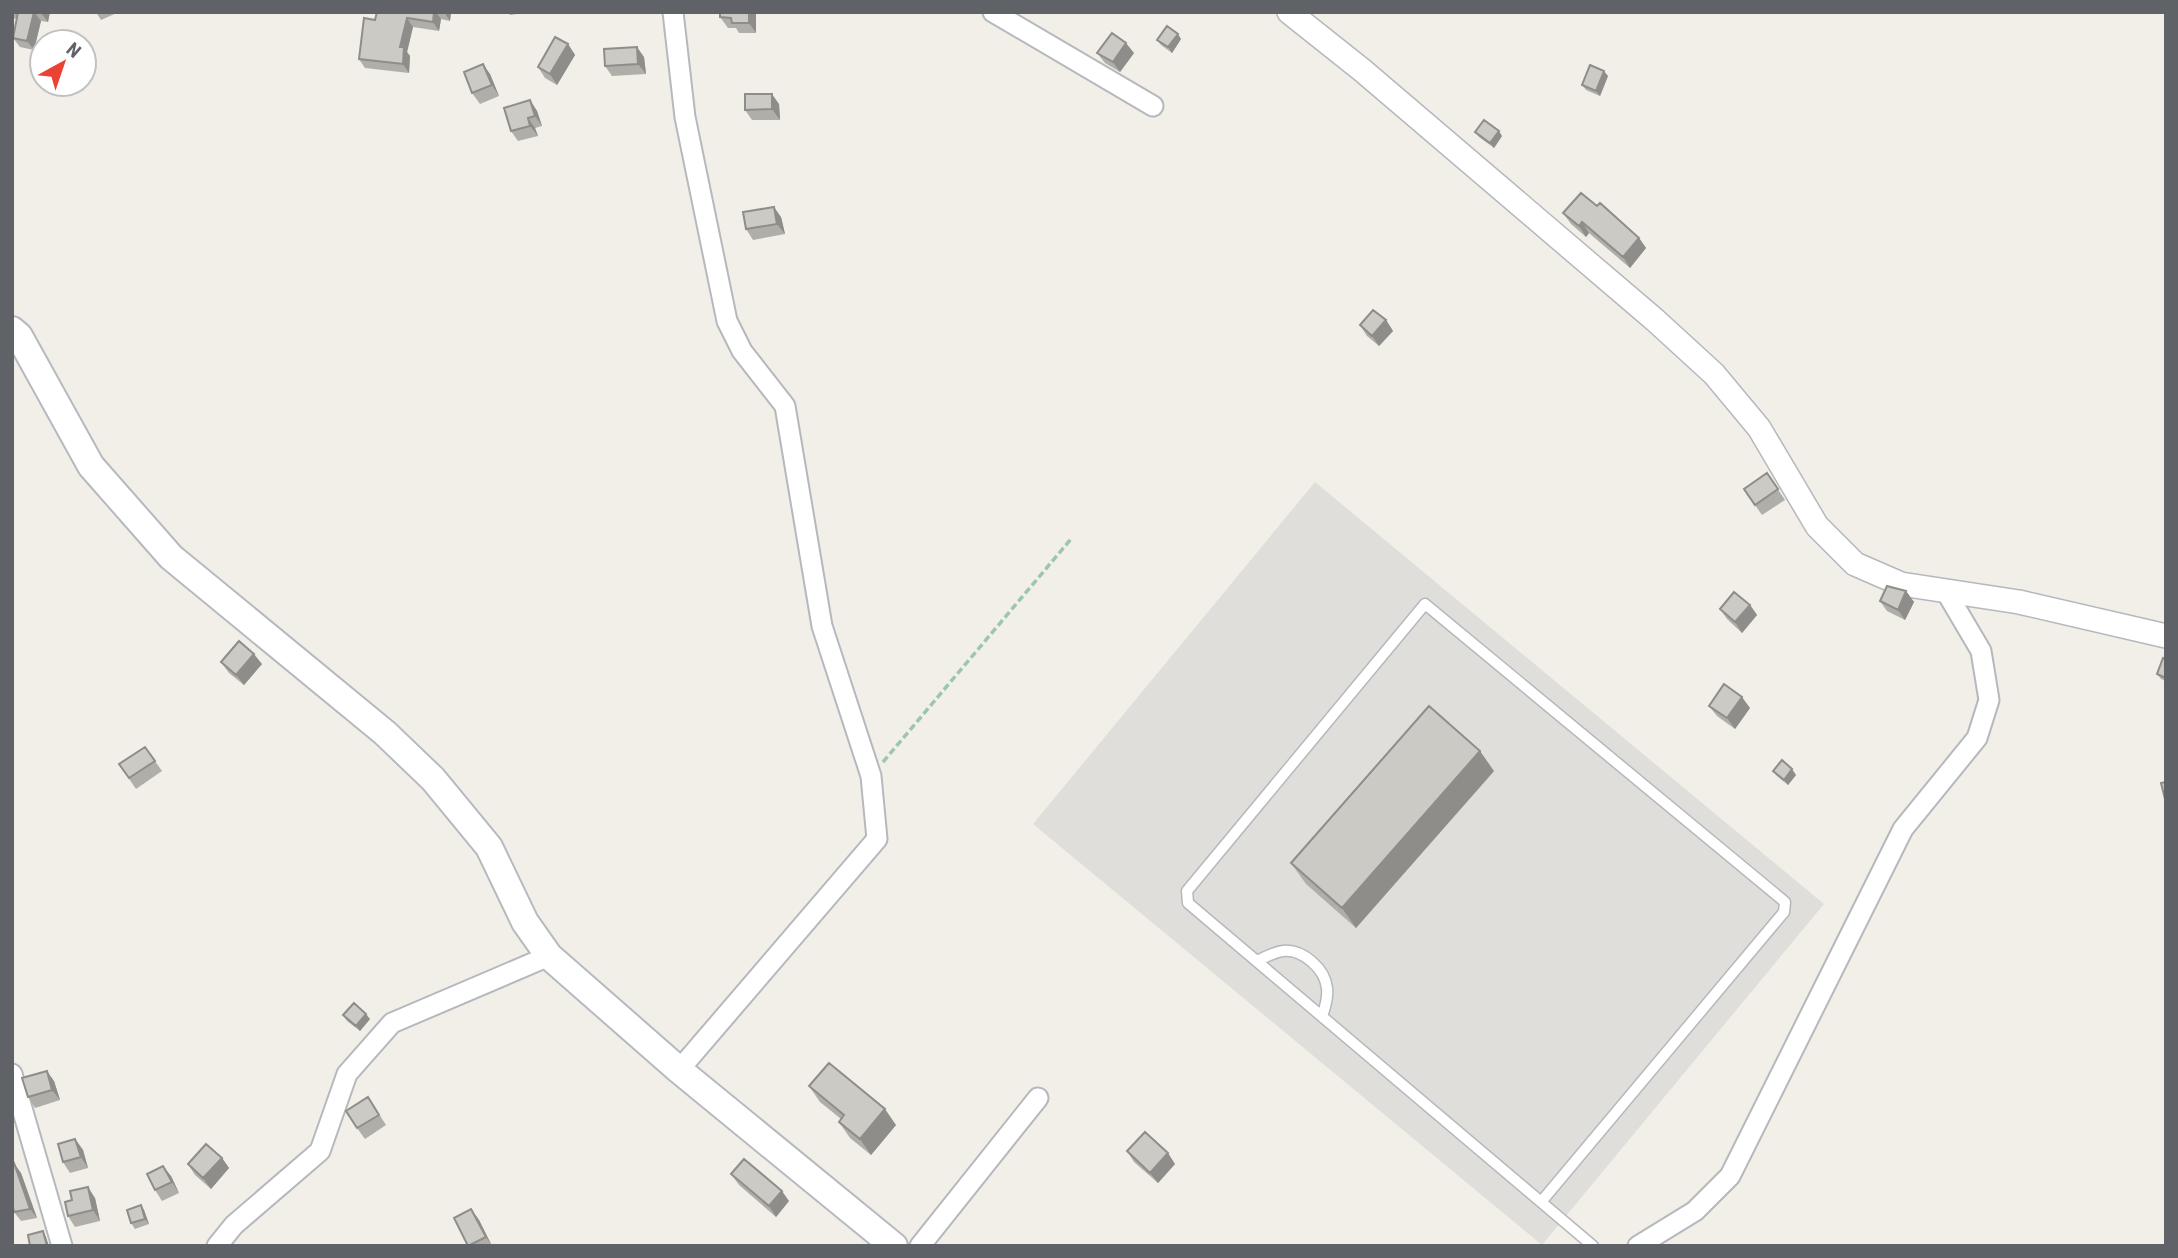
<svg xmlns="http://www.w3.org/2000/svg" width="2178" height="1258" font-family="'Roboto Condensed',sans-serif">
  <style>
    .industrial { fill: #e0deda }
    .lines { fill: none; stroke-linecap: round; stroke-linejoin: round }
    .service-casing { stroke: #b5b8bc; stroke-width: 13 }
    .minor-casing { stroke: #b5b8bc; stroke-width: 23 }
    .tertiary-casing { stroke: #b5b8bc; stroke-width: 26 }
    .secondary-casing { stroke: #b6babf; stroke-width: 30 }
    .path { stroke: #9cc7a9; stroke-width: 3.5; stroke-dasharray: 7 3.5; stroke-linecap: butt }
    .service { stroke: #fff; stroke-width: 10 }
    .minor { stroke: #fff; stroke-width: 19 }
    .tertiary { stroke: #fff; stroke-width: 23 }
    .secondary { stroke: #fff; stroke-width: 26 }
    .wall { fill: #afaea9 }
    .shaded-wall { fill: #8f8d8a }
    .building { fill: #cccac5; stroke: #8f8d8a; stroke-width: 2 }
  </style>
  <rect width="100%" height="100%" fill="#f1efe8"/>
  <path class="industrial" d="M1315,482l509,422 -282,341 -509,-421z"/>
  <g class="lines">
    <g class="service-casing">
      <path id="service" d="M1257,961c8,-4 17,-9 26,-10 20,-2 42,18 44,37 1,9 -2,20 -5,28
        M1541,1202l243,-290 1,-10 -360,-298 -238,287 1,12 405,343"/>
    </g>
    <g class="minor-casing">
      <path id="minor" d="M673,12l12,105 42,204 15,30 43,55 37,220 49,150 6,63 -198,231
        M993,12l160,94
        M12,1074l50,172
        M217,1246l17,-21 86,-74 27,-77 45,-51 157,-67
        M920,1246l118,-148
        M1638,1246l57,-35 35,-35 173,-347 74,-91 12,-38 -8,-49 -36,-61"/>
    </g>
    <g class="tertiary-casing">
      <path id="tertiary" d="M1289,12l73,58 293,250 59,54 45,54 58,98 38,38 46,20 118,18 147,34"/>
    </g>
    <g class="secondary-casing">
      <path id="secondary" d="M12,330l7,6 72,130 80,91 214,176 48,46 56,68 36,75 24,34 130,114 215,176"/>
    </g>
    <path class="path" d="M883,762l188,-223"/>
    <use href="#service" class="service"/>
    <use href="#minor" class="minor"/>
    <use href="#tertiary" class="tertiary"/>
    <use href="#secondary" class="secondary"/>
  </g>
  <path class="wall" d="M12,12h38l-2,10 -7,-1 -7,29 -14,-3 -7,-9 4,-19 -5,-1z
    M96,12h23l-18,8z
    M377,12h74l-1,9 -9,-2 -2,12 -26,-4 -6,25 3,4 -1,17 -44,-5 -6,-9 16,-39z
    M508,12l16,1 -14,2z
    M756,12v21h-17l-3,-5h-8l-8,-11z
    M1181,39l-9,14 -11,-8 -4,-5z
    M568,44l7,11 -18,30 -12,-7 -7,-11z
    M1097,53h37l-14,19 -15,-9z
    M644,57l2,17 -34,2 -7,-10z
    M490,74l9,22 -19,8 -8,-11z
    M1608,76l-8,20 -14,-6 -4,-5z
    M530,100l7,11 5,15 -7,2 3,8 -20,5 -7,-10z
    M779,104l1,16h-28l-7,-10z
    M1475,132l27,4 -8,12 -15,-11z
    M1597,206l42,32 7,10 -16,20 -41,-35 -3,4 -15,-13 -8,-11z
    M781,217l4,17 -32,6 -7,-11z
    M1386,320l7,11 -14,15 -12,-10 -7,-11z
    M1767,473l18,27 -23,15 -18,-26z
    M1906,591l8,11 -9,18 -18,-9 -7,-10z
    M1750,605l7,10 -15,18 -15,-14 -7,-10z
    M2166,659v22l-5,-2 -4,-5z
    M221,662l41,2 -18,21 -15,-12z
    M1709,706l41,2 -15,21 -18,-13z
    M145,747l17,24 -26,18 -17,-25z
    M1494,771l-138,157 -50,-44 -15,-21z
    M1773,771l23,4 -8,10 -11,-9z
    M343,1015l27,4 -10,12 -13,-10z
    M54,1081l6,19 -25,8 -7,-11z
    M809,1086l87,39 -25,30 -21,-17 -11,-16 2,-3 -21,-17z
    M368,1097l18,28 -21,14 -8,-11z
    M75,1139l8,11 5,18 -18,5 -7,-11z
    M1127,1151l48,13 -17,19 -24,-21z
    M222,1158l7,10 -18,21 -16,-14 -7,-11z
    M12,1164l9,9 16,45 -16,3 -7,-9 -1,-4h-1z
    M731,1174l58,27 -13,16 -37,-32z
    M171,1176l8,17 -17,8 -7,-11z
    M95,1198l5,23 -25,6 -7,-11z
    M141,1205l3,5 5,14 -14,5 -4,-6z
    M471,1209l8,11 13,26h-24z"/>
  <path class="shaded-wall" d="M34,12l7,9 -7,29 -7,-9z
    M41,12h9l-2,10 -7,-9z
    M434,12h2l5,7 -2,12 -6,-9z
    M444,12h7l-1,9z
    M749,12h7v21l-7,-10z
    M407,18l6,9 -6,25 3,4 -1,17 -6,-9 -3,-17z
    M1178,34l3,5 -9,14 -4,-6z
    M1126,43l8,10 -14,19 -7,-10z
    M568,44l7,11 -18,30 -7,-11z
    M637,47l7,10 2,17 -8,-10z
    M483,64l7,10 9,22 -7,-11z
    M1604,71l4,5 -8,20 -4,-5z
    M772,94l7,10 1,16 -8,-11z
    M530,100l7,11 5,15 -7,-10z
    M528,118l7,10 3,8 -8,-10z
    M1499,131l3,5 -8,12 -4,-5z
    M774,207l7,10 4,17 -8,-10z
    M1582,222l7,11 -3,4 -7,-11z
    M1639,238l7,10 -16,20 -7,-11z
    M1386,320l7,11 -14,15 -7,-10z
    M1906,591l8,11 -9,18 -7,-10z
    M1750,605l7,10 -15,18 -7,-11z
    M254,654l8,10 -18,21 -8,-10z
    M1742,697l8,11 -15,21 -8,-11z
    M1480,751l14,20 -138,157 -14,-20z
    M1792,769l4,6 -8,10 -4,-5z
    M366,1014l4,5 -10,12 -4,-5z
    M47,1071l7,10 6,19 -8,-10z
    M885,1109l11,16 -25,30 -11,-16z
    M75,1139l8,11 5,18 -7,-11z
    M1168,1153l7,11 -17,19 -8,-10z
    M222,1158l7,10 -18,21 -8,-11z
    M14,1163l7,10 16,45 -7,-9z
    M163,1166l8,10 8,17 -7,-11z
    M88,1187l7,11 5,23 -7,-11z
    M782,1191l7,10 -13,16 -7,-11z
    M141,1205l3,5 5,14 -4,-5z
    M471,1209l8,11 13,26 -6,-9z
    M43,1231l3,6 3,9h-2z"/>
  <path class="building" d="M18,12h16l-7,29 -14,-3z
    M377,12h57l-1,10 -26,-4 -7,29h4l-1,17 -44,-5 5,-41 11,2z
    M720,12h29v11h-17l-1,-5 -11,-1z
    M1167,26l11,8 -10,13 -11,-7z
    M1112,33l14,10 -13,19 -16,-9z
    M555,37l13,7 -18,30 -12,-7z
    M637,47l1,17 -33,2 -1,-17z
    M483,64l9,21 -20,8 -8,-21z
    M1590,65l14,6 -8,20 -14,-6z
    M745,94h27v15l-27,1z
    M530,100l5,16 -7,2 2,8 -19,5 -7,-23z
    M1484,120l15,11 -9,12 -15,-11z
    M1581,193l16,13 3,-3 39,35 -16,19 -41,-35 -3,4 -16,-13z
    M774,207l3,17 -31,5 -3,-17z
    M1373,310l13,10 -14,16 -12,-11z
    M1767,473l11,16 -23,16 -11,-16z
    M1887,586l19,5 -8,19 -18,-9z
    M1734,592l16,13 -15,17 -15,-13z
    M239,641l15,13 -18,21 -15,-13z
    M2163,658l3,1v19l-9,-4z
    M1724,684l18,13 -15,21 -18,-12z
    M1429,706l51,45 -138,157 -51,-45z
    M145,747l10,14 -26,17 -10,-14z
    M1782,760l10,9 -8,11 -11,-9z
    M2166,782v16l-1,1 -4,-16z
    M354,1003l12,11 -10,12 -13,-11z
    M829,1063l56,46 -25,30 -21,-17 5,-7 -35,-29z
    M47,1071l5,19 -24,7 -6,-19z
    M368,1097l11,18 -22,13 -11,-17z
    M1145,1132l23,21 -18,20 -23,-22z
    M75,1139l6,18 -18,5 -5,-18z
    M206,1144l16,14 -19,20 -15,-14z
    M744,1159l38,32 -13,15 -38,-32z
    M14,1163l16,46 -16,3 -2,-9v-39z
    M163,1166l9,16 -17,8 -8,-16z
    M88,1187l5,23 -25,6 -3,-14 7,-2 -2,-9z
    M141,1205l4,14 -14,4 -4,-13z
    M471,1209l15,28 -18,9 -14,-28z
    M43,1231l4,15h-17l-2,-11z"/>
  <rect width="2178" height="1258" fill="none" stroke="#5f6368" stroke-width="28"/>
  <g transform="translate(63 63) rotate(40)"><circle r="33" fill="#ffffff" stroke="#bfc1c3" stroke-width="2"/>
  <path d="M0-5L12 26L0 18L-12 26Z" fill="#ea4335"/>
  <text y="-10" font-size="19" font-weight="bold" text-anchor="middle" fill="#5f6368">N</text>
  </g>
</svg>
